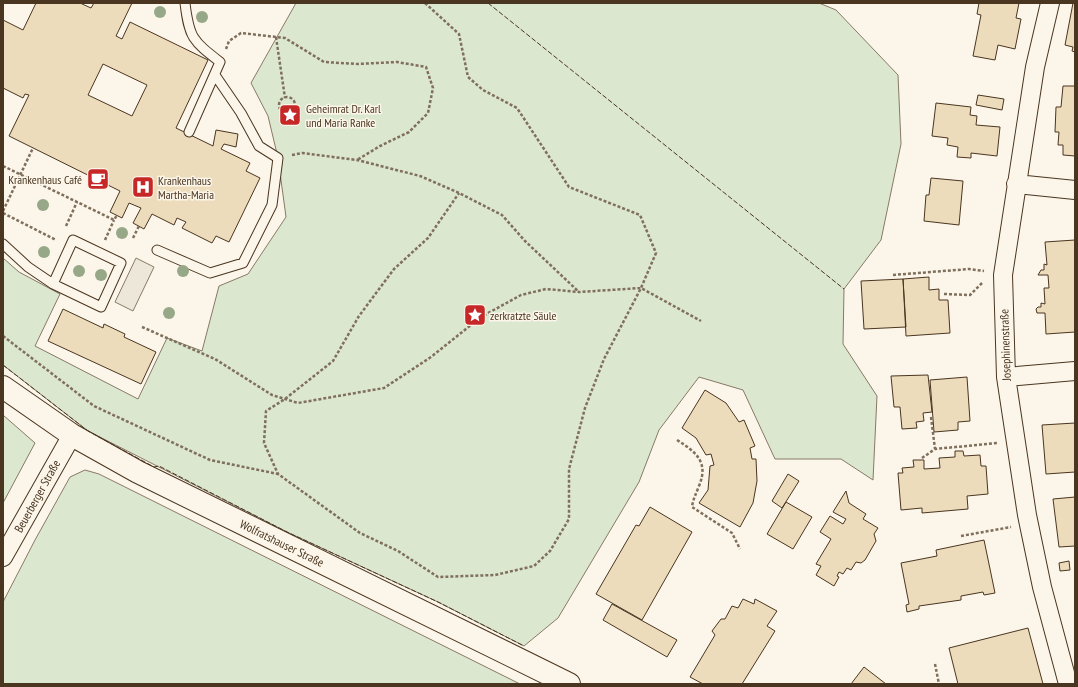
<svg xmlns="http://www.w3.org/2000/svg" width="1078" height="687" font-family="'PT Sans Narrow',sans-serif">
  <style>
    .green { fill: #dce7d0; stroke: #887966 }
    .parking { fill: #ede7d9; stroke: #887966 }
    .building { fill: #ecdcbc; stroke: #4a3520; fill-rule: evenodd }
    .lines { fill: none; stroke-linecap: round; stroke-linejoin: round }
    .service-casing { stroke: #4a3520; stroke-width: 11 }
    .minor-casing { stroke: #4a3520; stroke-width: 20 }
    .primary-casing { stroke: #4a3520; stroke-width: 24 }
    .path { stroke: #7f6f5c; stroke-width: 2.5; stroke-dasharray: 3 2; stroke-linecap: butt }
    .service { stroke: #fbf6e9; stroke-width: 9 }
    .minor { stroke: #fbf6e9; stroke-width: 18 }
    .primary { stroke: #fbf6e9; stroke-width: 22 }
    .fence { stroke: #4a3520; stroke-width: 1; stroke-dasharray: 5 2; stroke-linecap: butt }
    .tree { fill: #96a887 }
    .labels { text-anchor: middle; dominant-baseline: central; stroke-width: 3; stroke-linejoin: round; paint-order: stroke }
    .poi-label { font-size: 12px; fill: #4a3520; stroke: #fbf6e9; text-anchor: start }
    .street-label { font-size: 12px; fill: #4a3520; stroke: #fbf6e9 }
  </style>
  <rect width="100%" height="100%" fill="#fbf6e9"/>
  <path class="green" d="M296,3h523l17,7 62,65 3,69 -20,96 -37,49 -1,55 34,52 -4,84 -32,-21h-66l-32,-69 -44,-13 -40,53 -20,52 -81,136 -34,28 -86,-44 -151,-70 -199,-101 -85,-66v-107l16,14 41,22 -25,52 103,53 29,-61 35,13 17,-65 29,-12 38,-57 -8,-59 -10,-42 -17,-33z
    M3,415l32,28 -32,60z
    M85,470l14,4 421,210h-517v-82l32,-62 35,-63z"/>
  <path class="parking" d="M136,258l18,9 -21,44 -18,-9z"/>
  <path class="building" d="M36,3h44l11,5 3,-5h38l-16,33 6,3 8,-17 78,38 -32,68 37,18 3,-16 22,4 -2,13 -12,-3 -3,5 29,14 -4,8 14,7 -31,64 -13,-6 -4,7 -30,-15 4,-6 -9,-4 -3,7 -22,-11 -8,15 -11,-6 8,-15 -12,-5 -7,15 -12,-6 10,-21 -111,-55 20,-41 -4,-1 -2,4 -20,-10v-68l20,10zM103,64l44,21 -15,31 -44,-21z
    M979,3h40l-3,15 5,1 -6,30 -17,-4 -3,15 -22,-4 8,-41 -4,-1z
    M1073,3h2v49l-3,-1 1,-4 -8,-2z
    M1063,86h12v70l-12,-1v-10h-5l1,-13h-4l1,-25h5z
    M978,95l26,4 -2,11 -26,-5z
    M936,103l35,4 -1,8 7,1 -1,9 24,2 -3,29 -26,-3v5l-14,-1 1,-10 -11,-2 1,-7 -16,-2z
    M931,178l32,3 -4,44 -35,-4 2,-26h3z
    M1075,240v92l-29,2 -1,-21h-8l-1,-4 2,-2h3v-4l4,1 -1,-16h5l-1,-13h-10l3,-5h3v-6l3,1 -2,-23z
    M929,277v13l10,-1v11h9l2,33 -44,3 -3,-57z
    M903,279l3,48 -42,2 -3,-48z
    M63,309l40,19 1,-4 21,10 -1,3 32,15 -15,32 -93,-43z
    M928,375l4,37 -9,1 1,8 -8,1 1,6 -15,1 -2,-22h-6l-3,-31z
    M967,377l3,44 -12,1v8l-24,2 -4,-52z
    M705,390l21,13 13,19 5,-2 11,26 -5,2 2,11h4l1,22 -4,22 -13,24 -41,-24 9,-13 2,-24 4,-1 -3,-11 -5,1 -10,-17 -14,-10z
    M1075,423v49l-29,2 -4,-49z
    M955,451h8l1,5 16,-1 1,11h5l2,28 -21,2 1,13 -46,4v-5l-21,2 -3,-37h5l-1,-5 12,-1 -1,-7h11v9l16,-1 -1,-10 16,-1z
    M788,474l11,7 -17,27 -10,-7z
    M846,491l3,12 17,11 -3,5 15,9 -4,6 2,7 -11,19 -4,3 -5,-1 -5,8 -4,-2 -4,6 -4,-2 -2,4 2,1 -5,9 -18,-11 5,-9 -5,-2 15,-25 -11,-7 10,-16 13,8 3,-5 -13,-7z
    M1075,497v49l-16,1 -6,-48z
    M786,502l26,15 -19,32 -26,-15z
    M650,507l42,25 -50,88 -46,-26 40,-69 3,1z
    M984,540l11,53 -11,2 -1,-3 -22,4v4l-42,6v3l-12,3 -1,-7 3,-1 -8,-41 36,-7 -1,-6z
    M1069,561l1,9 -10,1 -1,-8z
    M743,599l11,5 1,-5 22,12 -10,15 8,5 -33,53h-39l-13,-7 25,-42 -3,-4 9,-12h4l7,-13 6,2z
    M612,604l65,36 -10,17 -64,-37z
    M1028,628l15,56h-85l-9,-36z
    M864,667l22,17h-35z"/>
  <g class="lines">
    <g class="service-casing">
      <path id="service" d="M185,3c4,35 8,38 35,59l-31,70
        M3,244l25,23 25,17 48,23 20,-44 -48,-23 -20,44
        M157,250l53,23 33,-10 29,-58 6,-47 -19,-12 -18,-33 -26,-38"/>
    </g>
    <g class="minor-casing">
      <path id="minor" d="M1050,3l-15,64 -32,208 3,102 21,138 15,72 26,97
        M1016,184l59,6
        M1006,377l69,-6
        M3,557l69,-122"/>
    </g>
    <g class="primary-casing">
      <path id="primary" d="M3,387l69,48 66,37 431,212"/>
    </g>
    <path class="path" d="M425,3l34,31 9,43 15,13 34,18 52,79 71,28 16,38 -15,35 -37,71 -19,49 -16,61v50l-19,32 -16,15 -39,9 -57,2 -40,-26 -38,-18 -82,-59 -14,-31 2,-32 19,-12 48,-38 26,-45 35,-47 34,-31 31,-45
      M276,37l9,61
      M226,49l3,-8 12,-8 44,5 39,24 34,2 39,-2 29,5 7,21 -5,25 -19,19 -29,14 -23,14
      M279 105a8 8 0 1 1 16 0a8 8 0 1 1-16 0Z
      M292,155l10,-2 55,7 63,16 39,17 43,22 23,26 54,51
      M3,166l111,54 3,-5
      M3,211l30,-63
      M3,213l53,27
      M66,226l11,-24
      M133,238l6,-12
      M105,240l9,-20
      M893,275l76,-6 15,2
      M944,294l26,1 13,-13
      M142,327l73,32 57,36 26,8 86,-15 47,-31 50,-40 40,-22 25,-6 33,3 62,-4 60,33
      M3,336l91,70 116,54 68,14
      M931,417l4,32
      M677,440c19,12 32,22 22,46 -3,8 -6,13 -7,21l40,26 8,16
      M922,458l13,-9 62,-6
      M961,536l50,-9
      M935,664l4,20"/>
    <use href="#service" class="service"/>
    <use href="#minor" class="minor"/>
    <use href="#primary" class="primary"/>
    <path class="fence" d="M488,3l356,286
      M3,365l85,66 66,36 5,-1 128,66 151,70 86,44"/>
  </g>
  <g class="tree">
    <circle cx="160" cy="12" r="6"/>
    <circle cx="202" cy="17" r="6"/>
    <circle cx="43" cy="205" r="6"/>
    <circle cx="122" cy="233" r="6"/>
    <circle cx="44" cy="252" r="6"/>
    <circle cx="79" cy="271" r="6"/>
    <circle cx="183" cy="271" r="6"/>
    <circle cx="101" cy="275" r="6"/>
    <circle cx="169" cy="313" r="6"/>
  </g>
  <defs>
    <g id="sight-square" transform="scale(1.15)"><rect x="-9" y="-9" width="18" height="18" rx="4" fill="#c62828" stroke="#fbf6e9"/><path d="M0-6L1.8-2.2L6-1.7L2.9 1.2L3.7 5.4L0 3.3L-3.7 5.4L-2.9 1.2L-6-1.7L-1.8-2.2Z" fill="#fff"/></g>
    <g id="cafe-square" transform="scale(1.15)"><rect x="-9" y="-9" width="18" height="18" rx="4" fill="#c62828" stroke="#fbf6e9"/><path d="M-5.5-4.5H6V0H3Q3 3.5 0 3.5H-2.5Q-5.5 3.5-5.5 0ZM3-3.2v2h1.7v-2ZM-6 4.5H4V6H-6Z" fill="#fff"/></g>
    <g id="hospital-square" transform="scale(1.15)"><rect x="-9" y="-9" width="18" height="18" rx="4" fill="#c62828" stroke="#fbf6e9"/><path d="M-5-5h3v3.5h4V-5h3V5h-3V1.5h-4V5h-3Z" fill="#fff"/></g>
  </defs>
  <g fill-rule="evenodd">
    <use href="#sight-square" x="290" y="115"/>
    <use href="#cafe-square" x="98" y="179"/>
    <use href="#hospital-square" x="143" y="187"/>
    <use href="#sight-square" x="475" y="315"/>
  </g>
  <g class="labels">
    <g class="poi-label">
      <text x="306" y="108">Geheimrat Dr. Karl<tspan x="306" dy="14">und Maria Ranke</tspan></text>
      <text x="82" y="179" text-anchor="end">Krankenhaus Café</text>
      <text x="158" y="180">Krankenhaus<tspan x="158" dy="14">Martha-Maria</tspan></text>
      <text x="490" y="315">zerkratzte Säule</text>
    </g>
    <g class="street-label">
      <text transform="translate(1005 345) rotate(-92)">Josephinenstraße</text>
      <text transform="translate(37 496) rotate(-61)">Beuerberger Straße</text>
      <text transform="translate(282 543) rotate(26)">Wolfratshauser Straße</text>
    </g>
  </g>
  <rect width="1078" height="687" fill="none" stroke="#4a3520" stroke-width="8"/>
</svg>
